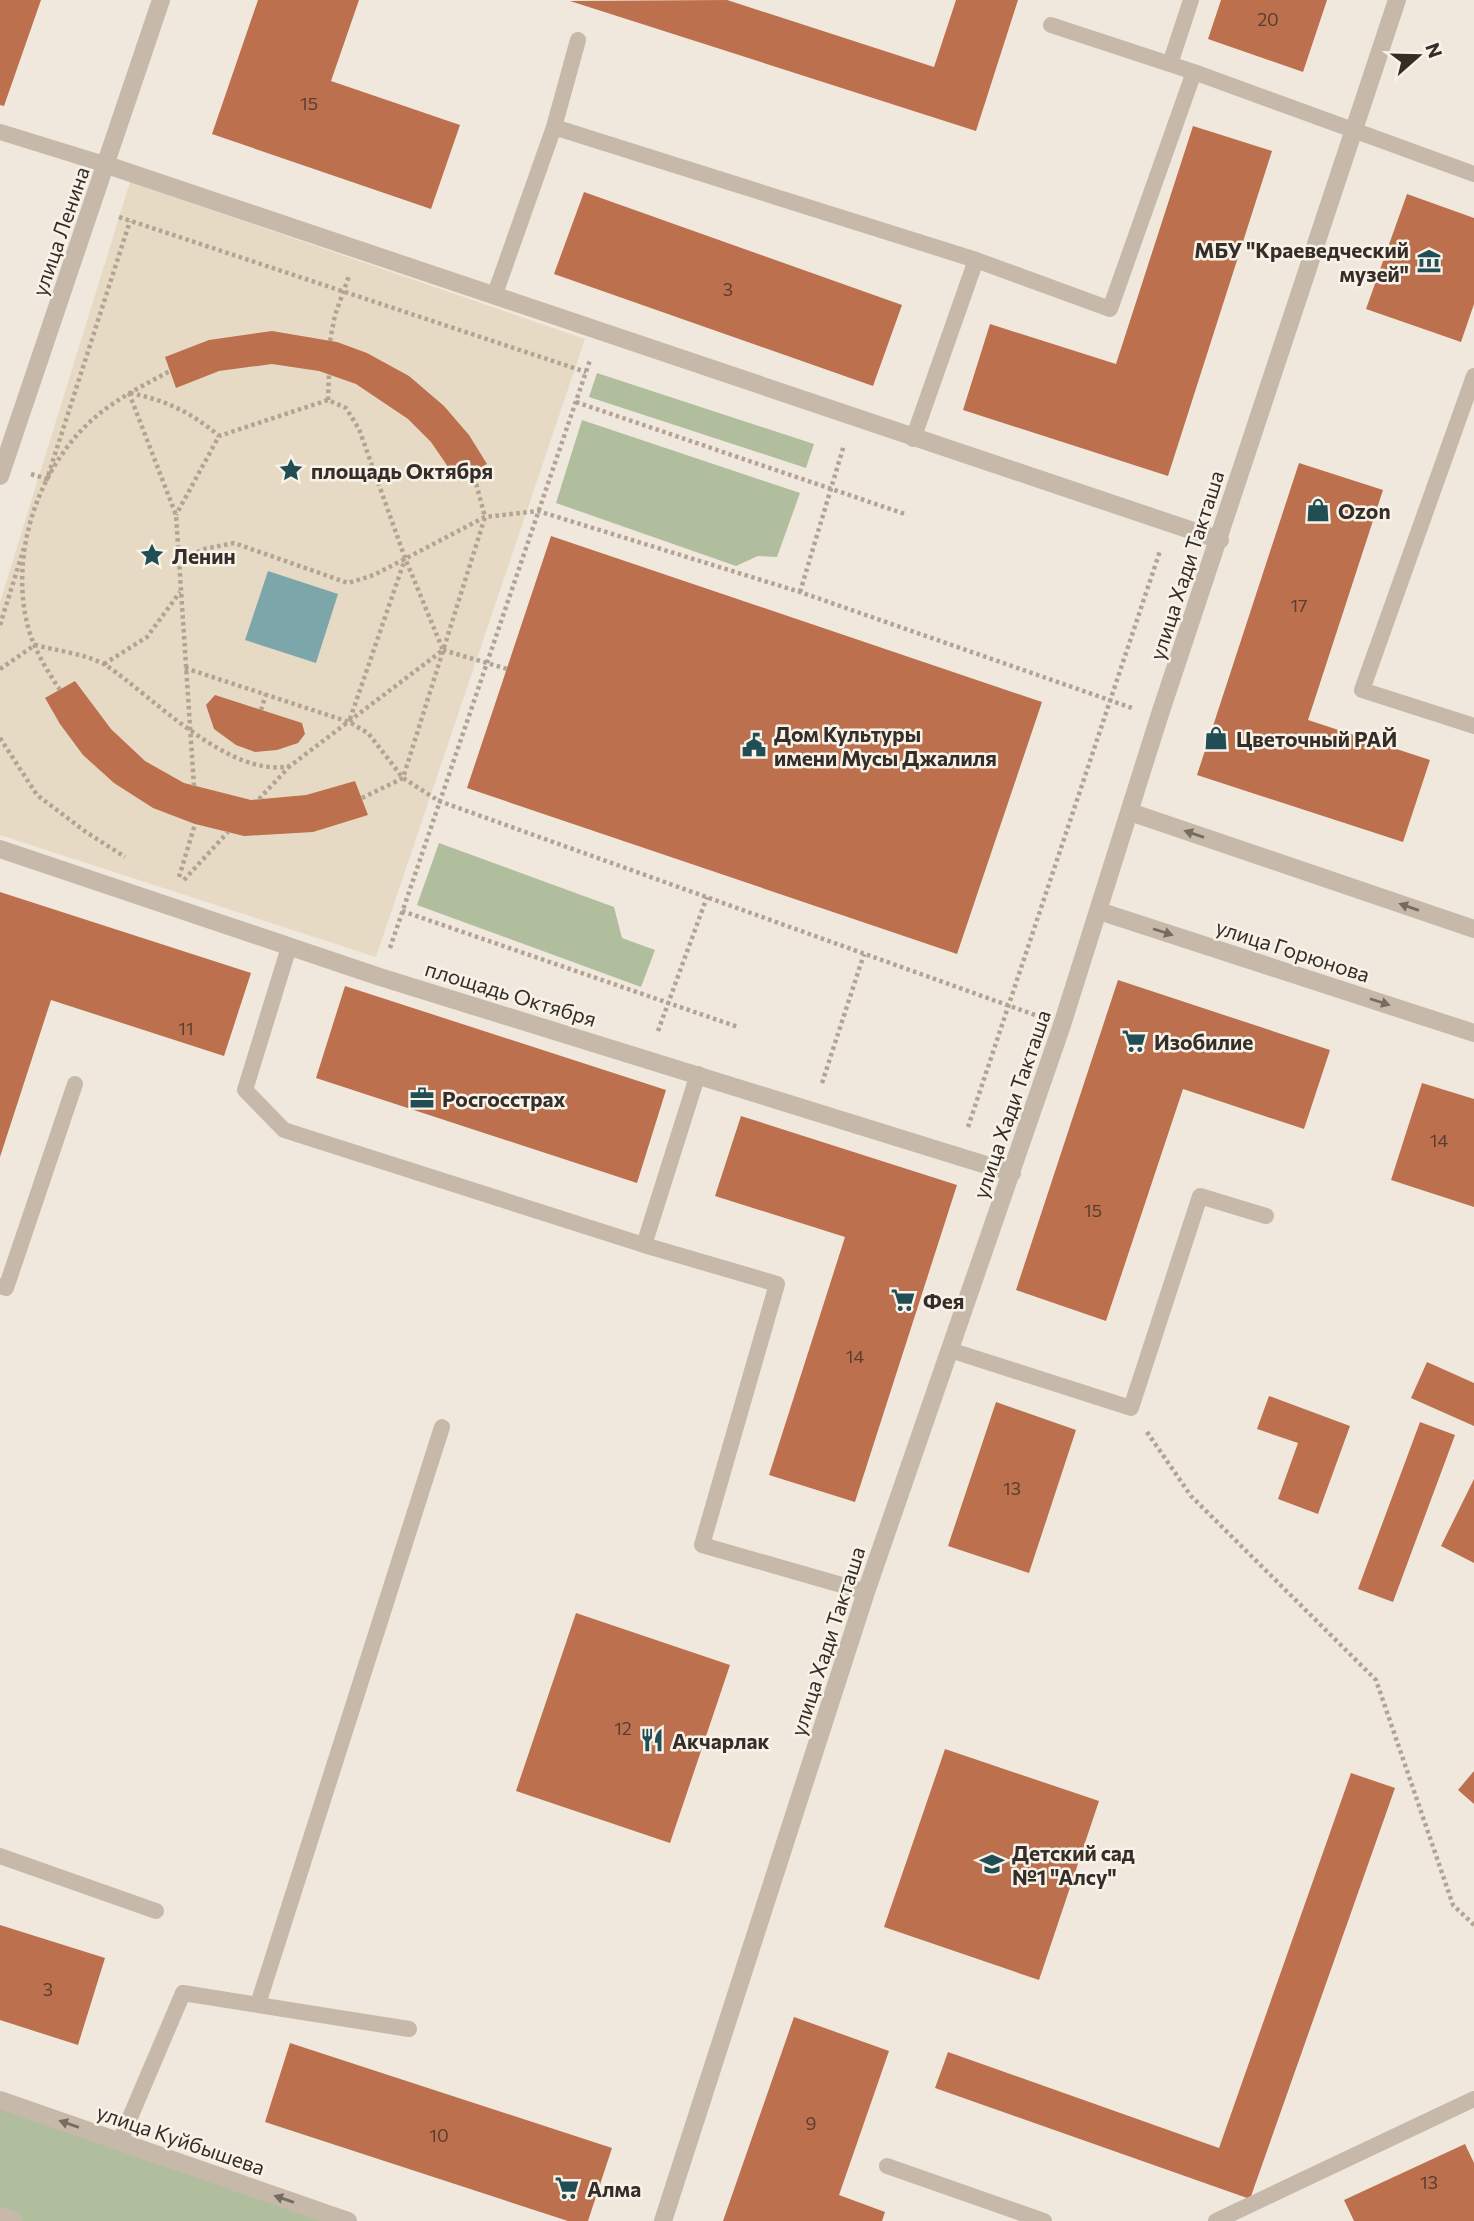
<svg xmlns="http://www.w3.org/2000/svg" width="1474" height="2221" font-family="Commissioner,sans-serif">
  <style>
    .green { fill: #b1be9d }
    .plaza { fill: #e7dac4 }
    .water { fill: #7da6ab }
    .building { fill: #bd704d }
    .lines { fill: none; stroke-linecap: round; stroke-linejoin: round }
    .path { stroke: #b3a393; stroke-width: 4.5; stroke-dasharray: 3.5 3.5; stroke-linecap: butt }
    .lane { stroke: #c7b9a9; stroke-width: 16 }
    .street { stroke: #c7b9a9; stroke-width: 18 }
    .oneway { fill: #776c62 }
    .labels { text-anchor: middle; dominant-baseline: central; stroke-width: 5; stroke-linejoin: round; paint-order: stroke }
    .number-label { font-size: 18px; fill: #573e31 }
    .street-label { font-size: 21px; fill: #352d28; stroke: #f8f2e8 }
    .poi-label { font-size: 21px; font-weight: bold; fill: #352d28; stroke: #f8f2e8; text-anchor: start }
  </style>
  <rect width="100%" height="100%" fill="#f0e8dc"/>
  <path class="green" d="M597,373l217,71 -8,24 -217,-71z
    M582,420l218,73 -23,64 -19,-1 -22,10 -180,-63z
    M439,843l175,64 8,31 33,12 -14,37 -224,-82z
    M0,2100l348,121h-348z"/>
  <path class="plaza" d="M130,182l455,157 -209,618 -376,-122v-233z"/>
  <path class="water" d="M268,571l70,23 -22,69 -71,-23z"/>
  <path class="building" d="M0,0h41l-37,106 -4,-1z
    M258,0h101l-28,81 129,44 -29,84 -219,-75z
    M727,0l207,67 22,-67h62l-42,131 -406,-130z
    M1221,0h106l-24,72 -95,-33z
    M1193,126l79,25 -104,325 -205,-66 27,-86 126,40z
    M584,192l318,113 -29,81 -319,-112z
    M1407,194l67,24v86l-13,38 -95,-33z
    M272,331l65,11 30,11 42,23 35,30 25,29 18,29 -30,16 -26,-38 -23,-23 -52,-35 -37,-13 -47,-7 -53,7 -43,17 -11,-31 44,-17z
    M1299,463l84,27 -75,230 122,40 -27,82 -206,-67z
    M551,536l491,166 -85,252 -490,-166z
    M75,681l36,48 34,32 39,22 67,17 55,-5 49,-14 13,34 -55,17 -69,4 -49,-12 -42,-16 -39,-25 -31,-28 -23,-31 -15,-26z
    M215,695l87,28 3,11 -7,9 -21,7 -22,2 -19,-7 -22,-16 -8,-24z
    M0,892l251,81 -27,83 -173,-56 -51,157z
    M1118,980l212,70 -26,79 -121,-40 -77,232 -90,-31z
    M345,986l321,104 -29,93 -321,-105z
    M1422,1083l52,16v108l-83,-27z
    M741,1116l216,69 -102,317 -86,-27 76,-238 -130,-41z
    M1427,1362l47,21v43l-63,-28z
    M1269,1396l81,30 -32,88 -40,-15 20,-56 -41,-14z
    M996,1402l80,28 -47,143 -81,-27z
    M1420,1422l35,13 -62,167 -35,-13z
    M1474,1479v84l-33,-17z
    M576,1613l154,52 -60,178 -154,-52z
    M945,1749l154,52 -60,179 -155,-53z
    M1474,1771v33l-16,-14z
    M1351,1773l44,15 -145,411 -315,-111 13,-36 271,96z
    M0,1925l105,33 -27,87 -78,-25z
    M794,2017l95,34 -50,144 46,17 -3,9h-159z
    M290,2043l322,105 -24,73h-20l-303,-99z
    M1465,2144l9,19v58h-120l-10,-21z"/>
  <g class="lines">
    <path class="path" d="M119,217l467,155
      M330,341l5,-26 14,-39
      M129,393l47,122 18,271
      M130,393c35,7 61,19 89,43
      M328,400l1,-26
      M576,402l329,112
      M31,474l16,5 83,-258
      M178,561l26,-12 30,-6 114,40 26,-8 111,-58 53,-6 262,81 332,116
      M800,592l44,-147
      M0,625l24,-77
      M443,650l64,19
      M104,664l43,-27 33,-45
      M185,668l164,54 19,11 35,45 36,23 596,214
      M0,669l35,-24c19,5 56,10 72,21 46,31 123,113 183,100l153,-116 -38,-92 -46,-129 -13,-21 -18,-8 -109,36 -43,79
      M60,690c-14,-21 -27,-42 -33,-67 -17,-72 12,-156 66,-204 23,-20 51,-34 77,-48
      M261,710l5,-16
      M350,719l55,-160
      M0,738l37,57 49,37 39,25
      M362,798l41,-20 82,-261 -12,-45
      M259,799l30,-32
      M179,877l16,-53
      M184,880l44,-48
      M402,911l336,116
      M390,948l200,-588
      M658,1031l49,-134
      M822,1083l42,-129
      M968,1127l192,-576
      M1147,1432l44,64 185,184 77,225 21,20"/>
    <path class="lane" d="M1051,25l143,47
      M1170,64l21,-64
      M554,127l24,-87
      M0,132l107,33
      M495,294l59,-167 422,133 134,49 84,-237 280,102
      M1474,376l-112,314 112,36
      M913,439l63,-179
      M289,947l-44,143 39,40 360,115
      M698,1074l-54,171 133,39 -75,261 164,47
      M0,1286l6,2 69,-204
      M950,1350l181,58 69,-212 66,20
      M0,1856l156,55
      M258,2004l184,-577
      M120,2141l63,-148 226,36
      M887,2166l157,55
      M1216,2221l258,-122"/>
    <path class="street" d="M107,165l1113,375
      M0,476l161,-476
      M1130,812l344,117
      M0,849l380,128 632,196
      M1099,911l375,122
      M0,2100l348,121
      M0,2216l14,5
      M663,2221l203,-629 196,-567 97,-308 238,-717"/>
  </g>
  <defs><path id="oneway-solid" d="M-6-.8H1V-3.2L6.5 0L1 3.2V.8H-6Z" transform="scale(1.75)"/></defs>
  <g class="oneway">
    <use href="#oneway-solid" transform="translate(1194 834) rotate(-161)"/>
    <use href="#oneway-solid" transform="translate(1409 907) rotate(-161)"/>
    <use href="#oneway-solid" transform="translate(1163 932) rotate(18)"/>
    <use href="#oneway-solid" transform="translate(1380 1002) rotate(18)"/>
    <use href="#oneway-solid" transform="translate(69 2124) rotate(-161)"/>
    <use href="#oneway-solid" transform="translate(284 2199) rotate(-161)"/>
  </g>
  <defs>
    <g id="museum-bare" transform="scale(1.89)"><path d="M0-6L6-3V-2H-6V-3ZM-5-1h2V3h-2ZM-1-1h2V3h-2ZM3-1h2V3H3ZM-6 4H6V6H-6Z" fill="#214d54" stroke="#f8f2e8" stroke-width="2.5" paint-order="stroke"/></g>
    <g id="sight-bare" transform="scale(1.89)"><path d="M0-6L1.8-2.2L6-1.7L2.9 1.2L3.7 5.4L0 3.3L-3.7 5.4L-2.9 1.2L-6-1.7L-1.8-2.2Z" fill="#214d54" stroke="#f8f2e8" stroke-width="2.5" paint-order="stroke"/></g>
    <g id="shop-bare" transform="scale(1.89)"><path d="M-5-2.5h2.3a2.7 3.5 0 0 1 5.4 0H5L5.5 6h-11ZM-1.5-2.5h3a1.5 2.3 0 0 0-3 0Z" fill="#214d54" stroke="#f8f2e8" stroke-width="2.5" paint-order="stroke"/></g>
    <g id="civic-bare" transform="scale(1.89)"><path d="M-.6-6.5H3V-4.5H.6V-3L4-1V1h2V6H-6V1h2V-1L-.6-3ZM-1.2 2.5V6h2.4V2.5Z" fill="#214d54" stroke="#f8f2e8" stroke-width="2.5" paint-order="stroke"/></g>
    <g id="supermarket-bare" transform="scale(1.89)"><path d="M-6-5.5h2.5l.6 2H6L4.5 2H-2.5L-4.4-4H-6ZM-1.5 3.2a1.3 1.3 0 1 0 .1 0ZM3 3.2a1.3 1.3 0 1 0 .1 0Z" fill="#214d54" stroke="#f8f2e8" stroke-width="2.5" paint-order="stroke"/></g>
    <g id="office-bare" transform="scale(1.89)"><path d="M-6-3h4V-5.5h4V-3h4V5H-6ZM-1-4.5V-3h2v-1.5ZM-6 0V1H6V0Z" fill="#214d54" stroke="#f8f2e8" stroke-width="2.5" paint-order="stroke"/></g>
    <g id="restaurant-bare" transform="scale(1.89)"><path d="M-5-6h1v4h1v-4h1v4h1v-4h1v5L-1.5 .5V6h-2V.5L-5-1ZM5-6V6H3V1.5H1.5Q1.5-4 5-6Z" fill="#214d54" stroke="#f8f2e8" stroke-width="2.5" paint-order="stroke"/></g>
    <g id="school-bare" transform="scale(1.89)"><path d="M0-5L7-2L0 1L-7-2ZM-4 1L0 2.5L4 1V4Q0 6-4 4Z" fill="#214d54" stroke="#f8f2e8" stroke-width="2.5" paint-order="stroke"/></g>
  </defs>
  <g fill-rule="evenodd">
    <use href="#museum-bare" x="1429" y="261"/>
    <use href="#sight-bare" x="291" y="470"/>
    <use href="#shop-bare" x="1318" y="510"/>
    <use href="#sight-bare" x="152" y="555"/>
    <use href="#shop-bare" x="1216" y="738"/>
    <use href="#civic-bare" x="754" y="745"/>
    <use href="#supermarket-bare" x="1134" y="1041"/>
    <use href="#office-bare" x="422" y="1098"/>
    <use href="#supermarket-bare" x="903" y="1300"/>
    <use href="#restaurant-bare" x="652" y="1740"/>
    <use href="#school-bare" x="992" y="1864"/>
    <use href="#supermarket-bare" x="567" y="2188"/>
  </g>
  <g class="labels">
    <g class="number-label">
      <text x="1268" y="19">20</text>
      <text x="309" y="103">15</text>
      <text x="728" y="289">3</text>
      <text x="1299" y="605">17</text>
      <text x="186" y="1028">11</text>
      <text x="1439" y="1140">14</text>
      <text x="1093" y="1210">15</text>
      <text x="855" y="1356">14</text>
      <text x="1012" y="1488">13</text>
      <text x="623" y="1728">12</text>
      <text x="48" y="1989">3</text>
      <text x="811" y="2123">9</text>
      <text x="439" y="2135">10</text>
      <text x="1429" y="2182">13</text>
    </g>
    <g class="street-label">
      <text transform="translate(60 231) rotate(-71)">улица Ленина</text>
      <text transform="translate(1186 565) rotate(-72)">улица Хади Такташа</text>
      <text transform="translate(1293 950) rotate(18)">улица Горюнова</text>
      <text transform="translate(511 993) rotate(17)">площадь Октября</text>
      <text transform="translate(1011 1104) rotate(-71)">улица Хади Такташа</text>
      <text transform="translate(827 1641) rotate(-72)">улица Хади Такташа</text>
      <text transform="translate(181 2139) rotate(19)">улица Куйбышева</text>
    </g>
    <g class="poi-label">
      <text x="1409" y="249" text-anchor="end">МБУ "Краеведческий<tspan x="1409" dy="24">музей"</tspan></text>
      <text x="311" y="470">площадь Октября</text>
      <text x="1338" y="510">Ozon</text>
      <text x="172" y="555">Ленин</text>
      <text x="774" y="733">Дом Культуры<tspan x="774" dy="24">имени Мусы Джалиля</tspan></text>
      <text x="1236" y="738">Цветочный РАЙ</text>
      <text x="1154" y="1041">Изобилие</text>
      <text x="442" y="1098">Росгосстрах</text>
      <text x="923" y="1300">Фея</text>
      <text x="672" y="1740">Акчарлак</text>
      <text x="1012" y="1852">Детский сад<tspan x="1012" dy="24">№1 "Алсу"</tspan></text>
      <text x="587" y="2188">Алма</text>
    </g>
  </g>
  <g transform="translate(1418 56) rotate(70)" stroke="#f8f2e8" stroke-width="5" paint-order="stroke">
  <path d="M0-5L12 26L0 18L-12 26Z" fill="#352d28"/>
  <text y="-10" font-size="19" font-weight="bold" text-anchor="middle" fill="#352d28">N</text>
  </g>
</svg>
